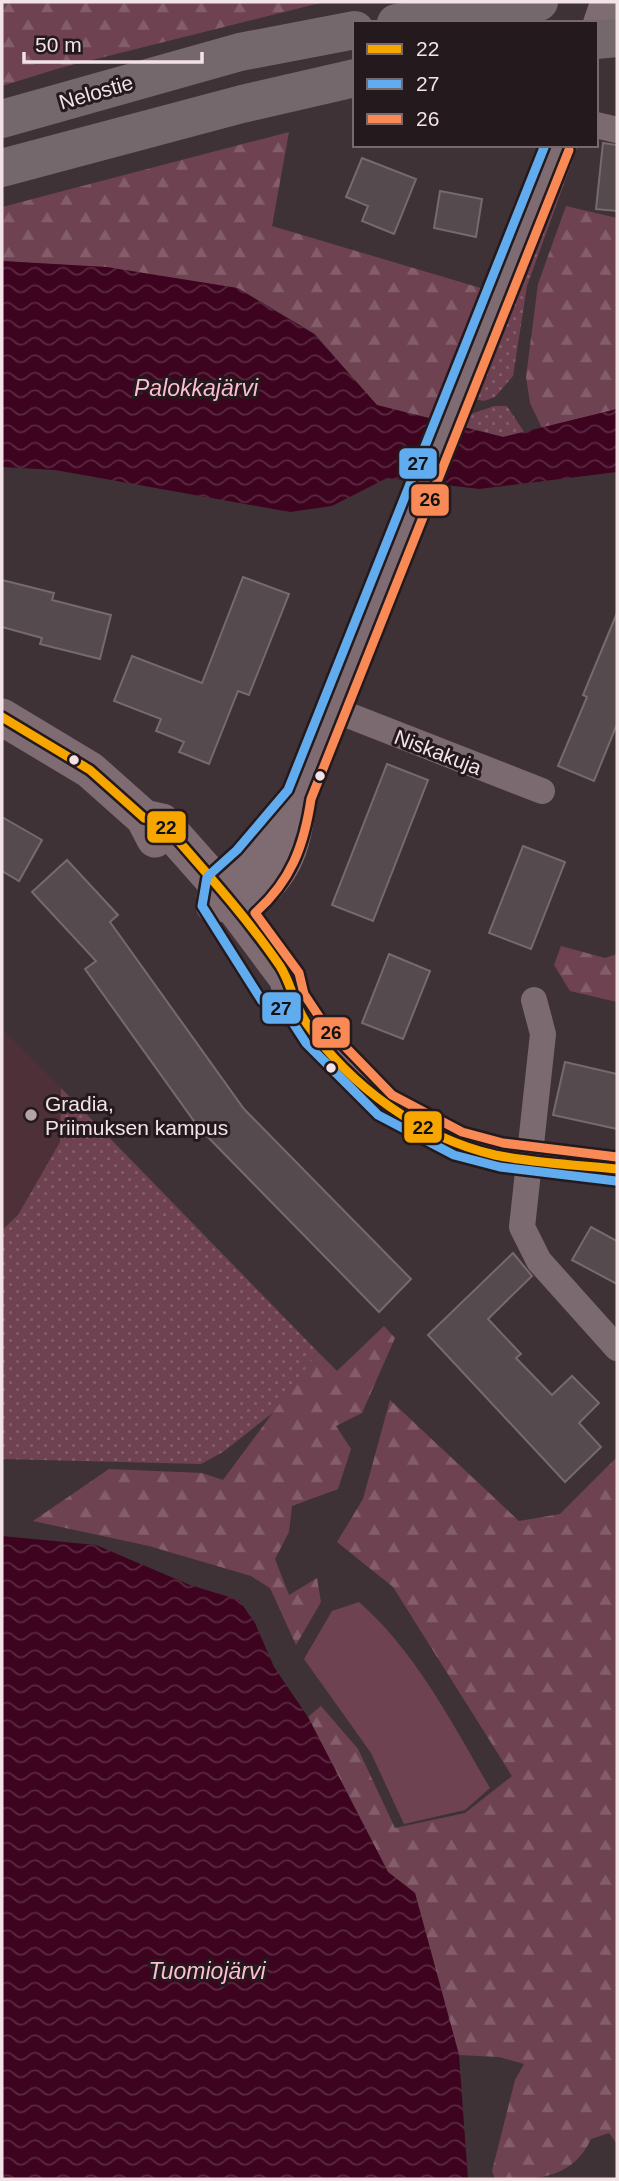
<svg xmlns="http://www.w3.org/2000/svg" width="619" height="2181" font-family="Arial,sans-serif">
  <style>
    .built { fill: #4e3039 }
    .grass { fill: url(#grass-dots) }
    .forest { fill: url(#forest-firs) }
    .pitch { fill: #6f4251 }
    .water { fill: url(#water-waves) }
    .building { fill: #554a4e; stroke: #766a6e; stroke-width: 2 }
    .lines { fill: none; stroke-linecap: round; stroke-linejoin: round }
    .street { stroke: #7b6a6f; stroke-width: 26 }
    .secondary { stroke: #7f6c72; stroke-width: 37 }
    .highway { stroke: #75686c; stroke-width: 38 }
    .highway-bridge { stroke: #75686c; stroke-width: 38 }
    .bus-1-casing { stroke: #24191c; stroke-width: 14 }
    .bus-2-casing { stroke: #24191c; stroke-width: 14 }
    .bus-3-casing { stroke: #24191c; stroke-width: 14 }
    .bus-1 { stroke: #f7a600; stroke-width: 9 }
    .bus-2 { stroke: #60acee; stroke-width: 9 }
    .bus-3 { stroke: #f98a56; stroke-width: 9 }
    .bus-dot { fill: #f3e2e6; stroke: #24191c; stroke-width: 2.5 }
    .poi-dot { fill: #b4a4a8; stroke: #24191c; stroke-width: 2.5 }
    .labels { text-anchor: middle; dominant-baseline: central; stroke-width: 6; stroke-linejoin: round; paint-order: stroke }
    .street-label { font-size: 21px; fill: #f3e2e6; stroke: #24191c }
    .poi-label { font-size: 21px; fill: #f3e2e6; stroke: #24191c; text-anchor: start }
    .water-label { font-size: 23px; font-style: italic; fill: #fcbed0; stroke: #24191c }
    .line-badge { stroke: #24191c; stroke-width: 2.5 }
    .pale-badge-label { font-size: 19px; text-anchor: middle; font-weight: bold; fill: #111 }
  </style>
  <defs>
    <pattern id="grass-dots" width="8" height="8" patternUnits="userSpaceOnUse" patternTransform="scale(1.75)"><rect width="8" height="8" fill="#6f4251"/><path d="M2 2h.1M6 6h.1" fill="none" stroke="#845d6a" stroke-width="1.8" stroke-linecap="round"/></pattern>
    <pattern id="forest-firs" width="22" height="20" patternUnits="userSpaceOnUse" patternTransform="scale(1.75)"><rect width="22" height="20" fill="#6f4251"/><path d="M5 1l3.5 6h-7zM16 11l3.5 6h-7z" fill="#845d6a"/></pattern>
    <pattern id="water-waves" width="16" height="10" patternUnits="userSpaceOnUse" patternTransform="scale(1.75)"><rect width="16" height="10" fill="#3e041f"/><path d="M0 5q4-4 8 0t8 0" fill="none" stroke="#5a2840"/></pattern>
  </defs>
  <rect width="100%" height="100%" fill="#3f3236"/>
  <path class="built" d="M2,1029l59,59 -1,54 -42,73 -16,15z"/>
  <path class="grass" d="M570,145h8l-51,141 -14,90 -18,21 -11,4 -10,-2z
    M494,406h13l17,26 -20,5 -41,-10 5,-12z
    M61,1088l257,264 -43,59 -52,41 -22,12 -199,-5v-229l16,-15 42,-73z"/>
  <path class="forest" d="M2,2h322l-264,66 -58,18z
    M289,132l-17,94 212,63 -54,129 -54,-13 -61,-71 -77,-46 -129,-20 -107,-7v-54z
    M566,206l51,12v191l-75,19 -12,-25 -4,-26 12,-93z
    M561,946l44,12 12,-4v48l-47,-11 -16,-26z
    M384,1326l11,12 -33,75 -26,13 15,23 -13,40 -46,17 -3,26 -14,27 14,36 28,-17 4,24 -25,43 -26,-57 -19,-12 -102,-30 -116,-25 76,-52 93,4 21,7 95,-128 19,19z
    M390,1400l129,121 41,-7 57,-57v687l-8,-11 -18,6c-20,42 -55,40 -96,40l-3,-8 23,-91 9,-16 -25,-7 -40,-2 -44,-162 -27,-21 -80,-155 13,-11 37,43 37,79 70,-15 47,-37 -119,-189 -56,-45 26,-43z"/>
  <path class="pitch" d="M359,1602c57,50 93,121 131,186l-25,22 -61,14 -33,-71 -67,-94 28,-48z"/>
  <path class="water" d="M2,261l105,6 130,21 77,46 63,71 126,32 114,-28v63l-138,17 -92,-11 -55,28 -42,6 -235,-42 -53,-3z
    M2,1536l94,9 94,40 49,15 16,23 19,44 34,50 80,155 27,21 44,162 9,124h-466z"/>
  <path class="building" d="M603,143l14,2v66l-21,-2z
    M362,158l54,21 -22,55 -32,-13 6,-15 -22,-9z
    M440,191l42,8 -6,38 -42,-9z
    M243,577l46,17 -40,101 -11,-4 -29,73 -30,-12 5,-10 -28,-11 5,-12 -47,-18 18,-45 70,27z
    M2,580l52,13 -2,7 59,15 -11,44 -60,-15 2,-6 -40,-11z
    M617,613v111l-23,57 -36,-15 29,-69 -4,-2z
    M387,764l41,16 -55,141 -41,-16z
    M2,817l40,23 -23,41 -17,-10z
    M523,846l42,16 -34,87 -42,-16z
    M67,860l51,55 -8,7 134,187 167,170 -32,33 -180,-184 -114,-159 11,-8 -64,-69z
    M389,954l41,17 -27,68 -41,-16z
    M565,1062l52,12v55l-64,-14z
    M591,1227l26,14v43l-45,-24z
    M513,1253l19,23 -44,43 33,35 -5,4 36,37 20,-19 27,27 -20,20 22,24 -36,35 -137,-147z"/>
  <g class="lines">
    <path class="street" d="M596,125l21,5
      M335,710l207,81
      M534,1000l9,34 -21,193 17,34 78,87"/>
    <path class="secondary" d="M596,40l13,-38
      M2,717l88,53 54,48 11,21
      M144,818l18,4 55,62 71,95 4,20 24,36 69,70 72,38 44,12 116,14
      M214,905l3,-21 29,-25 53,-63
      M238,911c47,-39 53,-56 61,-115l259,-651"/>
    <path class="highway" d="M396,23l143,-21
      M2,119l238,-67 115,-22
      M2,168l240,-64 113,-26"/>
    <path class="highway-bridge" d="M596,40l21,-2"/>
    <g class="bus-1-casing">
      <path id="bus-1" d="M2,717l88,53 54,48 18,4c41,47 83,93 118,144 11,17 14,39 27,58 43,62 114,114 188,131 40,8 81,10 122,14"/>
    </g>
    <g class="bus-2-casing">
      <path id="bus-2" d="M545,145l-257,645 -51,60 -30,27 -5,29 60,95 22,8 22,34 72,72 76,40 46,12 116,14"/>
    </g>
    <g class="bus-3-casing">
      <path id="bus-3" d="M569,150l-258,649c-7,47 -20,82 -56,114l44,60 5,21 22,33 66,68 70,37 41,11 114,14"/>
    </g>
    <use href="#bus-1" class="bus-1"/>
    <use href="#bus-2" class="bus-2"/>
    <use href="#bus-3" class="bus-3"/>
  </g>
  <g class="bus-dot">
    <circle cx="74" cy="760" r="6"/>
    <circle cx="320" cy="776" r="6"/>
    <circle cx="331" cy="1068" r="6"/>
  </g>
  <circle class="poi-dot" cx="31" cy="1115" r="7"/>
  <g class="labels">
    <g class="street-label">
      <text transform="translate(96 92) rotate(-16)">Nelostie</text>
      <text transform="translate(438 752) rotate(21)">Niskakuja</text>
    </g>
    <g class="poi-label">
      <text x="45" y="1103">Gradia,<tspan x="45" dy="24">Priimuksen kampus</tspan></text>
    </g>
    <g class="water-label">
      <text x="196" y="388">Palokkajärvi</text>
      <text x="207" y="1971">Tuomiojärvi</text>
    </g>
  </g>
  <g class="line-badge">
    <rect x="398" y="447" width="40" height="33" rx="7" fill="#60acee"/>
    <rect x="410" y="483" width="40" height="34" rx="7" fill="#f98a56"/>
    <rect x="146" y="810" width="41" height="34" rx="7" fill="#f7a600"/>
    <rect x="261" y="991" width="41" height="34" rx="7" fill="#60acee"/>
    <rect x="311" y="1016" width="40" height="33" rx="7" fill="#f98a56"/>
    <rect x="403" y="1110" width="40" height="34" rx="7" fill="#f7a600"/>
  </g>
  <g class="pale-badge-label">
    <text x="418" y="470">27</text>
    <text x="430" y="506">26</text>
    <text x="166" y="834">22</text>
    <text x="281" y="1015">27</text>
    <text x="331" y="1039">26</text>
    <text x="423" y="1134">22</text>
  </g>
  <rect width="619" height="2181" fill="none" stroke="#f3e2e6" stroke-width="7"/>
  <rect x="353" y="21" width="245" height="126" fill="#24191c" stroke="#77696d" stroke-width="2"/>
  <rect x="367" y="44" width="35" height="10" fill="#f7a600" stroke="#77696d" stroke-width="2"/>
  <text x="416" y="56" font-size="21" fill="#f3e2e6">22</text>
  <rect x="367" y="79" width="35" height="10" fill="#60acee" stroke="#77696d" stroke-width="2"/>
  <text x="416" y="91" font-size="21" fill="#f3e2e6">27</text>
  <rect x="367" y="114" width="35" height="10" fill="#f98a56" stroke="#77696d" stroke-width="2"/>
  <text x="416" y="126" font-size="21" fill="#f3e2e6">26</text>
  <path d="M24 52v10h178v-10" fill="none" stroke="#f3e2e6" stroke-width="3.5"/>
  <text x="35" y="52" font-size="21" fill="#f3e2e6" stroke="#24191c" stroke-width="5" paint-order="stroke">50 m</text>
</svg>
